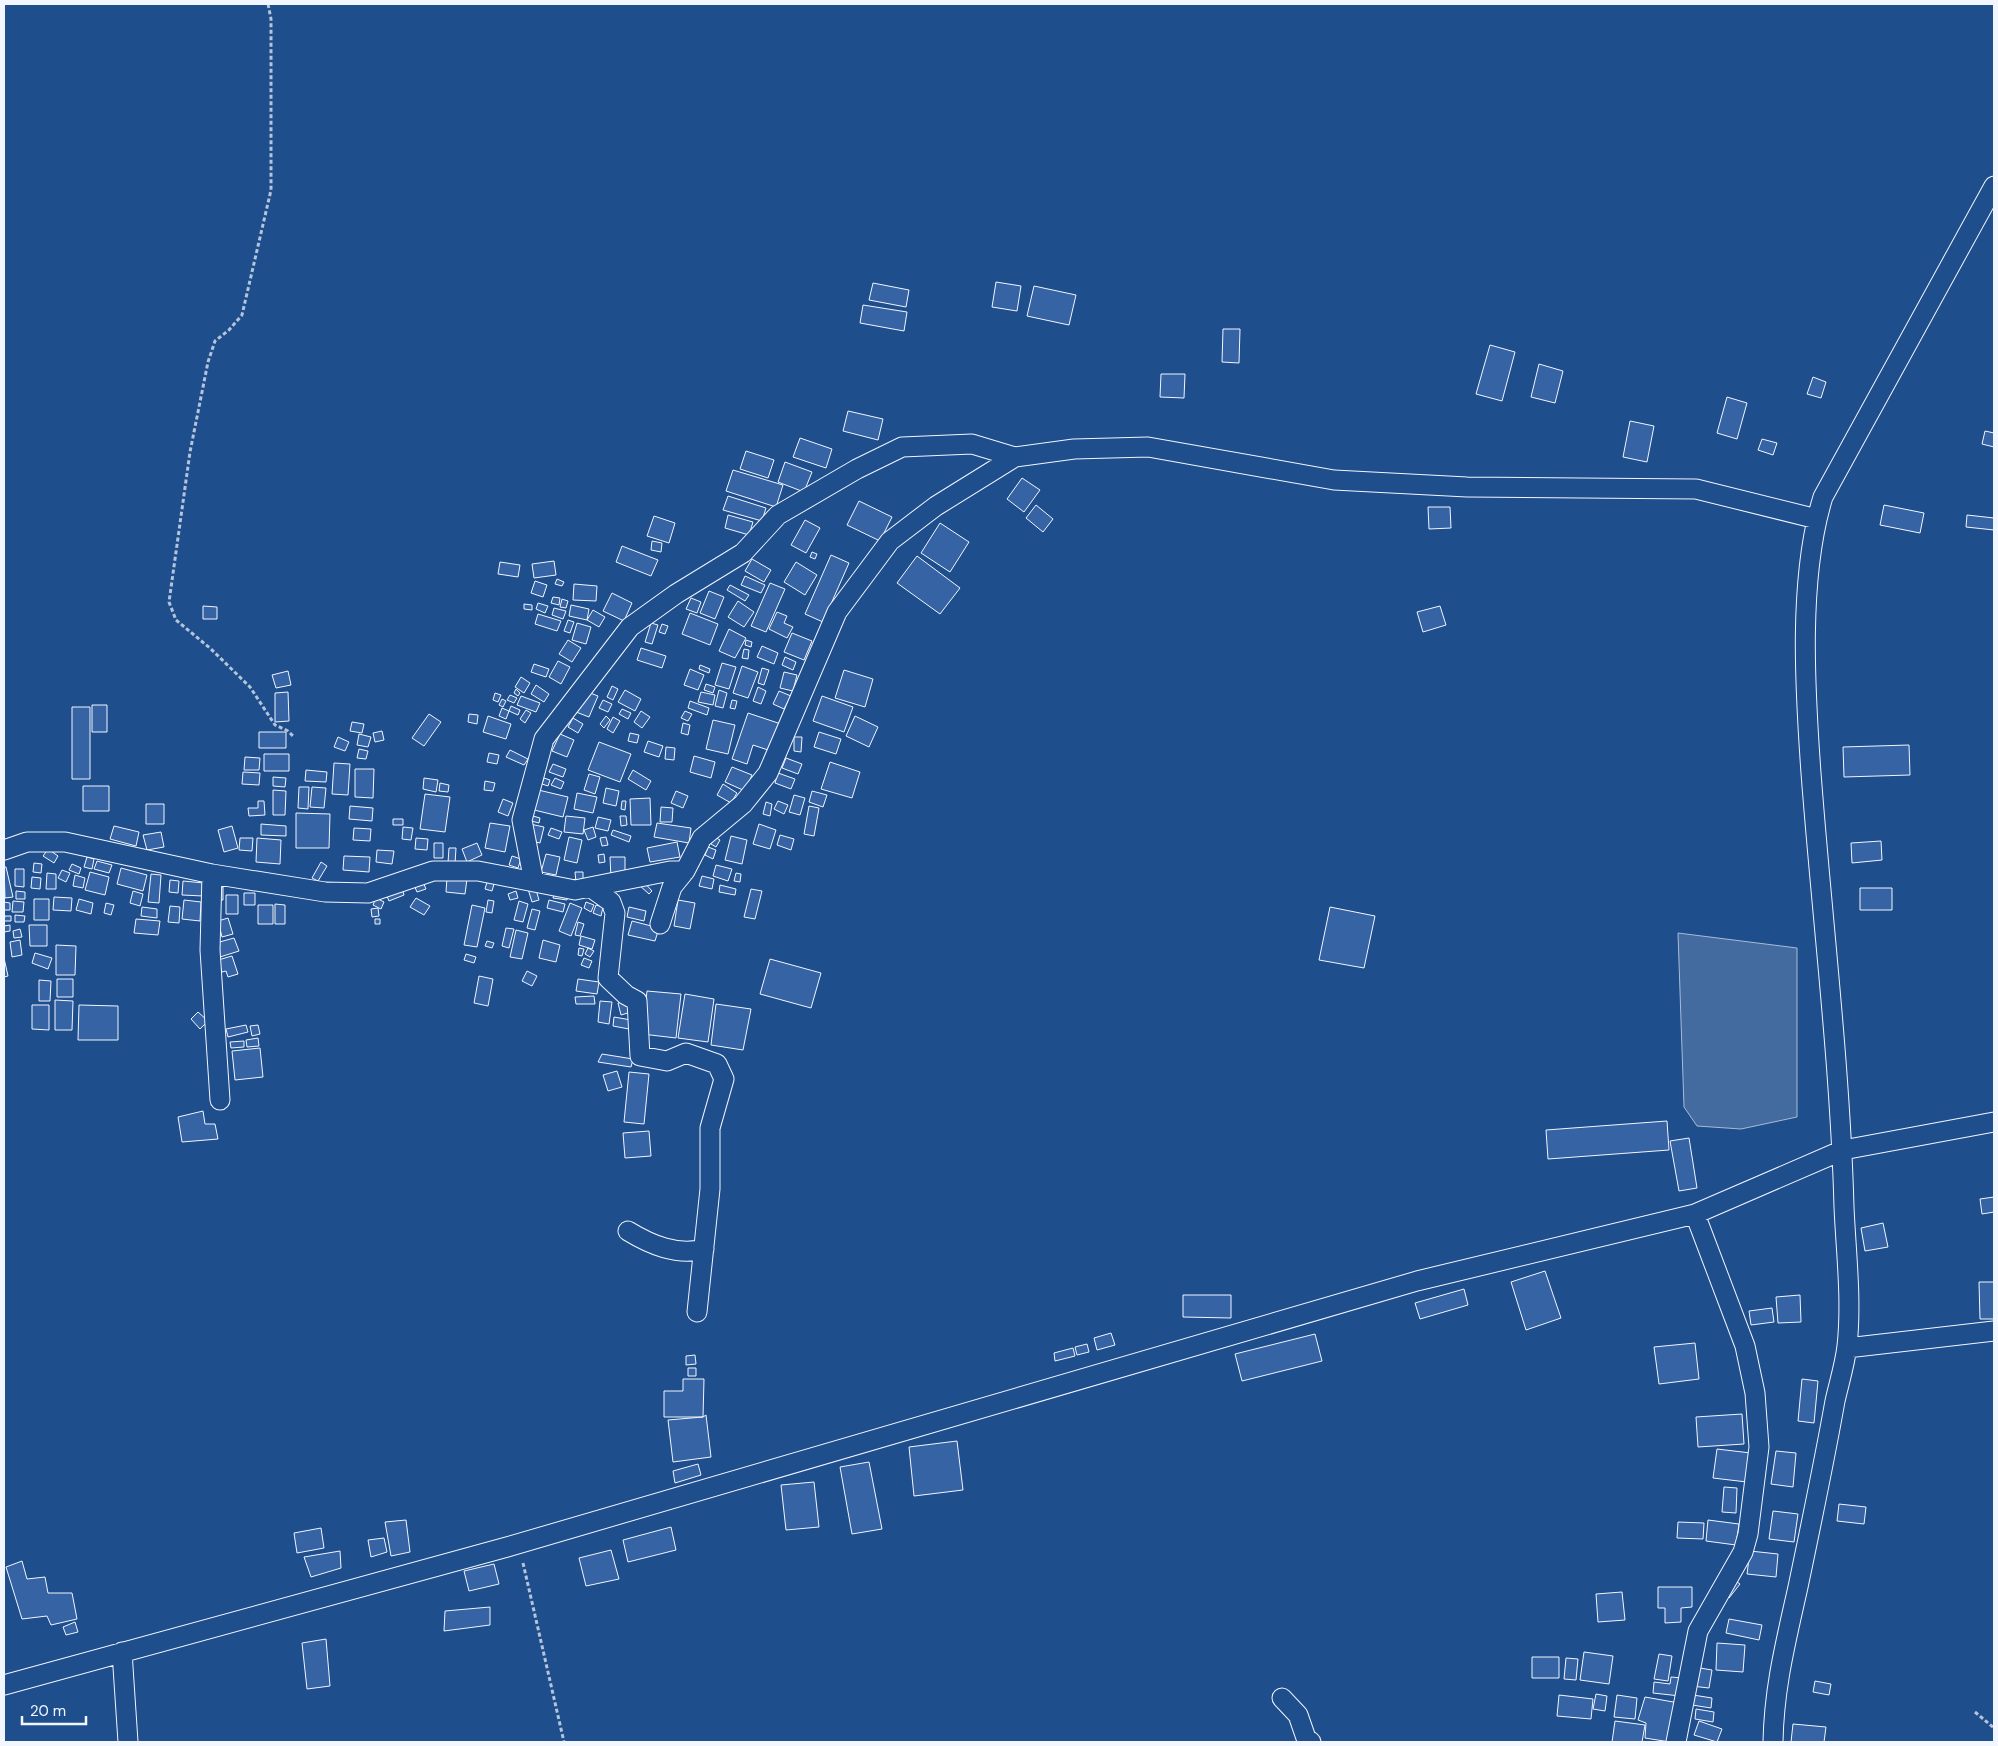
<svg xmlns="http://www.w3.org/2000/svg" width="1998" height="1746" font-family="'DM Sans',sans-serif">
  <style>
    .water { fill: #446ba0; stroke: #a8bbd7 }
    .building { fill: #3563a3; stroke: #f2f6ff }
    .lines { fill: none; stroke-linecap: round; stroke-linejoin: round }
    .street-casing { stroke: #f2f6ff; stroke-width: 21 }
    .path { stroke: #b3c4dc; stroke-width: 3; stroke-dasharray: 4 2.5; stroke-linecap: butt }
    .street { stroke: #1f4e8c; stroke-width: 19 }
  </style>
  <rect width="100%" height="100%" fill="#1f4e8c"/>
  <path class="water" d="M1678,933l119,15v169l-56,12 -44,-3 -13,-19z"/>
  <path class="building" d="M996,282l25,4 -4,25 -25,-4z
    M873,283l36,7 -3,17 -37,-7z
    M1034,286l42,9 -7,30 -42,-9z
    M863,305l44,7 -3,19 -44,-8z
    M1223,329h17l-1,34 -17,-1z
    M1490,345l25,7 -13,49 -26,-7z
    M1539,364l24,7 -8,32 -24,-6z
    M1161,374h24l-1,24 -24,-1z
    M1813,377l13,5 -5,16 -14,-4z
    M1727,397l20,6 -10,36 -20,-6z
    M848,411l35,8 -5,21 -35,-9z
    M1630,421l24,5 -7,36 -24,-5z
    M1985,431l9,2v14l-12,-3z
    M800,438l32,11 -6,19 -33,-11z
    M1762,439l15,4 -4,12 -15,-5z
    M746,451l28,9 -6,18 -28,-9z
    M785,462l27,10 -8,20 -26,-10z
    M733,470l50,15 -7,22 -50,-16z
    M1022,478l18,12 -16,22 -17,-13z
    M728,496l38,12 -4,13 -39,-11z
    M859,501l33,16 -12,24 -33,-16z
    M1036,505l17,14 -10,13 -17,-14z
    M1884,505l40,8 -4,20 -40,-8z
    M1428,507h22l1,21 -22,1z
    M728,515l25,7 -4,13 -24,-7z
    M1967,515l27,3v12l-28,-3z
    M654,516l21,7 -6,20 -22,-7z
    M805,520l15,8 -14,25 -15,-8z
    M940,523l29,19 -19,30 -29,-19z
    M652,541l10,2 -1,9 -10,-2z
    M622,546l36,14 -7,16 -35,-14z
    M812,552l5,2 -2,5 -5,-2z
    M831,555l18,8 -26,59 -18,-8z
    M917,556l43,32 -20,26 -43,-31z
    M752,559l19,11 -7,12 -19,-11z
    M554,561l2,14 -22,3 -2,-14z
    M500,562l20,3 -2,12 -20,-3z
    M796,562l21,13 -12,20 -21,-13z
    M745,576l20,9 -4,8 -20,-8z
    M557,579l7,3 -2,4 -7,-2z
    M535,581l12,4 -4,12 -12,-4z
    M770,583l15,6 -19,43 -15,-6z
    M574,584l23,2 -1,15 -23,-1z
    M730,585l19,10 -4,6 -18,-11z
    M709,591l15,6 -9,22 -15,-6z
    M612,593l20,10 -8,18 -21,-10z
    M553,597l7,1 -1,7 -8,-2z
    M691,598l10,4 -4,11 -11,-4z
    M562,599l6,2 -2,7 -6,-1z
    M738,601l16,11 -10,15 -16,-10z
    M538,603l10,3 -3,7 -9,-4z
    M524,604l8,1v5l-8,-1z
    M571,605l18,4 -2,11 -18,-4z
    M203,606l14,1v12h-14z
    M1440,606l6,19 -23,7 -6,-20z
    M554,608l12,3 -3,8 -11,-4z
    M593,610l12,7 -6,10 -12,-7z
    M777,612l10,4 -3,7 9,4 -6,11 -18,-9z
    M690,613l28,11 -8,21 -28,-11z
    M538,614l23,7 -4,10 -22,-7z
    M568,620l6,2 -4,11 -6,-2z
    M577,623l14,4 -5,17 -14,-4z
    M651,623l7,2 -6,19 -7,-2z
    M662,624l6,2 -3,8 -6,-2z
    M729,629l17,9 -11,20 -16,-7z
    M792,633l20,8 -8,19 -20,-8z
    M568,640l13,8 -9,14 -13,-8z
    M746,640l6,2 -1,5 -6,-2z
    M762,646l16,7 -4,11 -17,-7z
    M641,648l25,8 -4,12 -25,-8z
    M744,649l5,1 -1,9 -6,-1z
    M785,657l11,5 -3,8 -11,-5z
    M558,661l12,6 -9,17 -12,-7z
    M722,663l14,4 -7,22 -14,-4z
    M534,664l15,5 -3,8 -15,-5z
    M700,665l10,4 -1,4 -10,-4z
    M742,666l16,6 -10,26 -15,-5z
    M762,668l7,2 -5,15 -6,-2z
    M690,669l14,6 -6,15 -14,-5z
    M844,670l29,9 -8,28 -30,-9z
    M288,671l3,14 -15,3 -4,-13z
    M784,672l13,3 -4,16 -13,-3z
    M521,677l9,6 -6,10 -9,-6z
    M706,684l9,3 -2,6 -9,-3z
    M536,685l13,9 -5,8 -13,-8z
    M612,686l6,3 -5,11 -6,-3z
    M758,687l8,4 -5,13 -8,-3z
    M516,689l4,4 -2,3 -4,-3z
    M625,690l16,9 -6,12 -17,-9z
    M719,690l8,3 -4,15 -8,-2z
    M585,691l13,5 -9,21 -13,-5z
    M779,691l12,5 -7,13 -11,-5z
    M288,692l1,29 -14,1v-29z
    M701,692l14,3 -2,10 -15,-3z
    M495,693l6,2 -3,7 -5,-2z
    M510,695l7,3 -3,5 -7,-3z
    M521,696l19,7 -4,9 -19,-7z
    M822,696l31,11 -9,25 -31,-11z
    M502,699l4,2 -3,6 -4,-2z
    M603,700l9,4 -4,8 -9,-4z
    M732,700l5,1 -2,8 -5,-1z
    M690,701l19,7 -2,7 -19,-7z
    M92,705h15v27h-15z
    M511,706l9,4 -2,5 -9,-4z
    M72,707h18v72h-18z
    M502,708l7,3 -3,8 -7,-3z
    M622,709l9,4 -3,6 -9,-5z
    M526,710l5,3 -6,10 -5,-4z
    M641,711l9,6 -8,11 -8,-6z
    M685,711l7,3 -4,7 -7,-3z
    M748,713l33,11 -10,27 -18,-6 -6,19 -15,-5z
    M429,714l12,8 -17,24 -12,-8z
    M469,714l9,1 -1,9 -9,-2z
    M488,716l23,8 -5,15 -23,-7z
    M606,716l4,4 -6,8 -4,-4z
    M855,716l23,11 -9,20 -23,-11z
    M613,717l7,4 -7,12 -6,-4z
    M573,718l10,6 -5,9 -10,-6z
    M713,720l22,5 -7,29 -22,-5z
    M352,722l12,2 -2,9 -12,-2z
    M683,723l7,2 -2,10 -7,-2z
    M382,731l2,9 -9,2 -2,-9z
    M259,732h27v16h-27z
    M819,732l22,7 -5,15 -22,-7z
    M630,733l9,2 -2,8 -9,-2z
    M359,734l12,3 -3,10 -11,-2z
    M560,734l14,6 -7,17 -15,-6z
    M338,737l11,5 -4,9 -11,-4z
    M794,737h8l-1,15 -7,-1z
    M648,741l15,5 -4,11 -15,-5z
    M599,742l32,12 -11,28 -32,-12z
    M1909,745l1,30 -66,2 -1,-30z
    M666,747l9,1 -1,12 -9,-1z
    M359,749l9,2 -2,8 -9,-1z
    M510,750l18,9 -4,6 -18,-8z
    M489,753l10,2 -2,9 -10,-2z
    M264,754h25v17h-25z
    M694,756l21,6 -4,16 -21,-6z
    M245,757l15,1 -1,12h-15z
    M786,758l16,6 -4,10 -16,-6z
    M830,762l30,10 -8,26 -31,-9z
    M334,763l16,1 -2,31 -16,-1z
    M553,764l13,5 -3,8 -14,-5z
    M732,767l20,8 -7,16 -20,-9z
    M355,769h19l-1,29 -18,-1z
    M306,770l21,2 -1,10 -21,-1z
    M633,770l18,11 -5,9 -18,-11z
    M243,772l17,1 -1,12 -17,-1z
    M778,773l17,6 -4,10 -16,-6z
    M589,774l11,3 -5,17 -11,-4z
    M273,777l13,1 -1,9 -12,-1z
    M424,778l14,2 -2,12 -13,-3z
    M544,778l6,2 -2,6 -6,-2z
    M555,778l9,4 -3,7 -10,-4z
    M485,781l10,2 -2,8 -9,-1z
    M440,783l9,2 -1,7 -9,-1z
    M723,784l14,9 -6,10 -14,-8z
    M83,786h26v25h-26z
    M299,787h10l-1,22 -10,-1z
    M312,787l14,1 -2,20 -14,-1z
    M606,788l13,3 -3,15 -13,-3z
    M534,789l34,8 -5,20 -33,-8z
    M273,790l13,1 -1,24h-12z
    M676,791l12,5 -5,12 -12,-5z
    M812,791l15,4 -4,12 -14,-5z
    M577,793l20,4 -4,16 -19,-4z
    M425,794l25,3 -5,35 -25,-3z
    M794,795l11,3 -5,17 -11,-3z
    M650,798l1,27h-20l-1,-26z
    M503,799l10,4 -5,13 -10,-4z
    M258,801h6l1,14 -16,1 -1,-8h10z
    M622,801h4l-1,9 -4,-1z
    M778,801l10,4 -4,9 -10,-5z
    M766,802l6,2 -2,12 -7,-2z
    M146,804h18v20h-18z
    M350,806l23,2 -1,13 -23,-2z
    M809,806l10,2 -5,28 -10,-2z
    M661,807l12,1 -1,14h-12z
    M296,813l34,1 -1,34h-33z
    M533,816l7,2 -1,5 -8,-2z
    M566,816l19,2 -2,16 -19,-2z
    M620,816h6l1,9 -6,1z
    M598,817l13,3 -3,11 -13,-3z
    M393,819h10v6h-10z
    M490,823l20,3 -5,26 -20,-4z
    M657,823l34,5 -2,15 -35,-6z
    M261,824l25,2v10l-25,-1z
    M530,824l14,3 -4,16 -14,-3z
    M759,824l17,6 -6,19 -17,-5z
    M114,826l25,6 -3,14 -26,-7z
    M232,826l6,22 -14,4 -6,-22z
    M403,827l10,1 -2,12 -9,-1z
    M593,827l3,10 -8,3 -4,-10z
    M354,828l17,1 -1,12 -17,-1z
    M551,828l11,4 -3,7 -11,-4z
    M613,830l18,6 -2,6 -18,-7z
    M161,832l3,15 -17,3 -4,-15z
    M780,835l14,4 -3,11 -14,-5z
    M731,836l16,4 -5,24 -17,-4z
    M569,837l13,3 -5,23 -13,-3z
    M606,837l2,8 -6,1 -2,-8z
    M715,837l5,3 -4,7 -5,-3z
    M240,838h13l-1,13 -13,-1z
    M257,838l24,2 -1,24 -24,-2z
    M416,838l12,1 -1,11 -12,-1z
    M1881,841l1,19 -30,3 -1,-20z
    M677,842l3,15 -30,5 -3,-14z
    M434,843h9v15h-9z
    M477,843l5,12 -15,7 -5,-13z
    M708,847l8,3 -3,9 -8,-4z
    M449,848h7l-1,16 -7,-1z
    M48,849l10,7 -4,7 -11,-7z
    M377,850l17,1 -2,13 -16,-2z
    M546,854l14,3 -4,18 -15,-3z
    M604,854l1,8 -6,1 -1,-8z
    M344,856l26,1 -1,15 -26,-2z
    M512,856l9,3 -3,9 -9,-3z
    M87,857l7,2 -2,10 -8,-2z
    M610,857h15v21h-14z
    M97,861l15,4 -3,8 -15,-4z
    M321,862l6,4 -9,15 -6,-3z
    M34,863l8,1 -1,9 -8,-1z
    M72,864l9,4 -2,6 -10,-4z
    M716,865l16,4 -4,12 -15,-5z
    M4,867h2l7,30 -8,1z
    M121,868l26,7 -4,16 -26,-7z
    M15,869h9v18l-9,-1z
    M62,870l8,3 -4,9 -8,-4z
    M90,872l19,5 -4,18 -20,-5z
    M575,872h8v9l-7,1z
    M47,873l9,1v15h-10z
    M736,873l5,1 -1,8 -6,-1z
    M151,874l10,1 -2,28 -11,-1z
    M75,875l10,3 -2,10 -10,-2z
    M702,876l12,3 -2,10 -13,-3z
    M32,877l9,1 -1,11 -9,-1z
    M447,877l20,2 -2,15 -19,-2z
    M170,880l9,1 -1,12 -9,-1z
    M183,881l21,2 -1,13 -21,-1z
    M643,881l9,10 -3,3 -10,-9z
    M423,882l3,7 -9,3 -3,-7z
    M487,882l7,2 -2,7 -7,-2z
    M720,885l16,4 -1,6 -16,-3z
    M535,886l4,14 -7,2 -4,-13z
    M214,887h9v13h-9z
    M402,888l2,7 -15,6 -3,-7z
    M1860,888h32v22h-32z
    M751,889l11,2 -7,28 -11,-2z
    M555,890l13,2 -1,8 -14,-2z
    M16,891l9,1v7h-9z
    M133,891l10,3 -3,12 -10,-3z
    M516,891l2,7 -8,2 -2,-6z
    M244,893h11v12h-11z
    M226,895h12v19h-12z
    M54,897l18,1 -1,13 -18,-1z
    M376,898l8,4 -3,7 -8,-4z
    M416,898l14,8 -6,9 -14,-8z
    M34,899h15v21h-15z
    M79,899l14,4 -2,11 -15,-4z
    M184,900l17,2 -1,19 -18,-2z
    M488,900l6,1 -2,12 -6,-1z
    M549,900l16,4 -2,8 -16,-4z
    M678,900l17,3 -5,26 -16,-3z
    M13,901l11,1 -1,10h-11z
    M519,901l9,3 -5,18 -9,-2z
    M4,902l6,1v7h-6z
    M586,902l8,3 -3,7 -7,-4z
    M106,903l8,2 -3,10 -7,-2z
    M570,903l12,5 -11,28 -12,-5z
    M275,904l10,1v19h-10z
    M258,905h15v19h-15z
    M472,905l13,3 -8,39 -13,-2z
    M596,905l7,2 -2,9 -8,-3z
    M170,906l10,1 -1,16 -11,-1z
    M142,907l15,2v9l-16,-2z
    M629,907l17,4 -2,10 -17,-4z
    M1330,907l45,9 -11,52 -45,-8z
    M378,908l1,8 -7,1 -1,-8z
    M532,909l8,2 -5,19 -8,-2z
    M15,915l10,1 -1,6h-9z
    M5,916h6v5h-7z
    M228,918l5,16 -11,3 -4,-16z
    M136,919l24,2 -2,14 -24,-2z
    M375,919h5v5h-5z
    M632,921l27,7 -4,13 -27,-6z
    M578,922l6,2 -4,12 -5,-1z
    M10,925v6l-6,1v-6z
    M29,925h18v21h-17z
    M506,928l8,1 -5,19 -7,-2z
    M20,929l2,8 -8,1 -1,-7z
    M516,930l12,3 -6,26 -12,-2z
    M581,936l14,4 -3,9 -13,-4z
    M234,938l5,13 -19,6 -4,-14z
    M20,940l2,15 -10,2 -2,-15z
    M543,940l17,5 -4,17 -17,-4z
    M487,941l7,2 -2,5 -7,-2z
    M56,945l20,1 -1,29h-19z
    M579,948l5,1 -2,7 -4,-1z
    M588,948l6,3 -4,6 -5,-3z
    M35,953l17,5 -4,11 -16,-6z
    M466,954l10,3 -2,6 -10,-3z
    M232,956l6,18 -10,3 -2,-6 -4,1 -4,-12z
    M4,958l4,18 -4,1z
    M584,958l8,3 -3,7 -8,-3z
    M770,959l51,14 -10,35 -51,-14z
    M527,971l10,5 -5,10 -10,-5z
    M479,976l14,3 -5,27 -14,-3z
    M57,979h16v18h-16z
    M578,979l21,3 -2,12 -21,-3z
    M39,980l12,1 -1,20h-11z
    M647,991l34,3 -5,44 -34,-4z
    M685,994l29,5 -6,43 -30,-4z
    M594,996l1,8h-19l-1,-7z
    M55,1000l18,1 -1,29h-17z
    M600,1001l12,1 -3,22 -11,-2z
    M628,1001l3,11 -10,3 -3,-12z
    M716,1004l35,5 -8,41 -32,-5z
    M32,1005h17v25l-17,-1z
    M79,1005l39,1v34h-40z
    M198,1012l10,9 -8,8 -9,-10z
    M614,1017l17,3 -2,9 -16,-3z
    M246,1025l2,7 -20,5 -2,-8z
    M258,1025l2,9 -8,2 -2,-10z
    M258,1038l1,8 -12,1 -1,-7z
    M244,1041v6l-13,1 -1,-6z
    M260,1048l3,29 -28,3 -3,-29z
    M602,1054l31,5 -2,8 -33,-5z
    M617,1071l5,16 -14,4 -5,-16z
    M629,1072l20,2 -5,50 -20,-2z
    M203,1111l2,13h10l3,15 -36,3 -4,-25z
    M1667,1121l2,29 -121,9 -2,-29z
    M649,1131l2,25 -26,2 -2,-25z
    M1689,1138l8,50 -18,3 -9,-50z
    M1994,1197v15l-12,2 -2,-15z
    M1883,1223l5,24 -23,4 -4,-23z
    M1545,1271l16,47 -35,12 -15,-48z
    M1979,1282h15v37h-14z
    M1464,1289l4,16 -48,14 -5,-16z
    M1183,1295h48v23l-48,-1z
    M1800,1295l1,27 -23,1 -2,-26z
    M1772,1308l2,14 -23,3 -2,-14z
    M1111,1333l4,12 -18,5 -3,-12z
    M1315,1334l7,27 -80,20 -7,-27z
    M1695,1343l4,36 -40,5 -5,-37z
    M1087,1344l2,8 -12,3 -2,-8z
    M1073,1348l2,8 -20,5 -1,-8z
    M695,1355l1,9 -10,1v-9z
    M688,1368h8v8h-8z
    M683,1379h21l-1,38h-39v-26h19z
    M1802,1379l16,2 -4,42 -16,-2z
    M1742,1414l2,30 -46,3 -2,-30z
    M706,1415l5,42 -38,5 -5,-42 35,-3z
    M957,1441l6,49 -49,6 -5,-49z
    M1717,1449l34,4 -4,29 -34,-4z
    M1776,1451l20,2 -3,34 -22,-3z
    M869,1462l13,67 -30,5 -12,-67z
    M698,1464l3,11 -26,8 -2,-12z
    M814,1482l5,45 -33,3 -5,-45z
    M1724,1487l13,1 -1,25 -14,-1z
    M1839,1504l27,3 -2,17 -27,-3z
    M1773,1511l25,3 -4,28 -25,-3z
    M406,1520l4,32 -19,4 -6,-34z
    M1708,1520l31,4 -3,21 -30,-4z
    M1678,1522l26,1 -1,16 -26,-1z
    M671,1527l5,23 -48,12 -5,-22z
    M321,1528l3,20 -27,5 -3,-20z
    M384,1538l3,14 -16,5 -3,-17z
    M611,1550l8,29 -33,7 -7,-28z
    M340,1551l1,17 -30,9 -7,-20z
    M1750,1551l28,3 -2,23 -29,-3z
    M22,1561l5,18 18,-2 3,16h24l5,26 -26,6 -4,-9 -25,3 -16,-52z
    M494,1564l5,20 -30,7 -5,-20z
    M1733,1579l7,5 -11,14 -6,-5z
    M1658,1587h34v20l-11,1v14l-16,1v-15h-7z
    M1622,1592l3,28 -27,2 -2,-28z
    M490,1607v18l-46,6 1,-20z
    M1729,1619l33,6 -3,15 -33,-7z
    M75,1622l3,10 -12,3 -3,-8z
    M326,1639l4,47 -23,3 -5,-46z
    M1717,1643l28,2 -2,27 -27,-2z
    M1584,1652l29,4 -4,28 -29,-4z
    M1659,1654l13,2 -4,25 -14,-2z
    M1532,1657h27v21h-27z
    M1566,1658l12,1 -2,21 -12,-1z
    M1694,1667l18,3 -3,18 -18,-2z
    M1671,1677l11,1 -2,18 -27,-3 1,-11 16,2z
    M1815,1681l16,3 -2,11 -16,-3z
    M1596,1694l11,2 -2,15 -12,-2z
    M1559,1695l34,4 -2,20 -34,-3z
    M1617,1695l20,3 -2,21 -21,-2z
    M1693,1695l19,3 -1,10 -19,-3z
    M1645,1697l34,6 -9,39 -25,-4 1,-15 -8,-3z
    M1696,1709l18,3 -1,10 -18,-3z
    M1615,1721l30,4 -3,17h-30z
    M1699,1721l23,8 -5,13 -23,-7z
    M1793,1724l33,3 -2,15h-33z"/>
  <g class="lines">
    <g class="street-casing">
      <path id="street" d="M4,850l23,-8h38l147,32 113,18 43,1 65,-22h45l97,19 95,-19h15l17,-33 41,-34 25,-31 69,-161 53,-71 46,-35 79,-49 59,-8 74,-2 186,33 133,7 229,2 121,30
        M212,874l-2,76 10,150
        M534,882l-12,-62 22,-81 86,-112 46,-33 67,-41 35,-38 79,-46 45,-22 70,-3 43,13
        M590,887l21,15 4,11 -7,65 18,17 11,6 3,55 27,5 19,-8 31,11 7,15 -14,49v61l-13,123
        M660,924l12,-37 13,-16
        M628,1231c23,14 49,25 76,18
        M1847,1348l147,-17
        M122,1652l6,90
        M4,1685l503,-138 910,-266 278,-67 148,-64 151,-28
        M1282,1698l16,17 8,23 5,4
        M1676,1742l22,-111 45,-79 5,-18 11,-87 -4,-54 -10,-47 -50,-132
        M1773,1742c1,-55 13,-101 25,-155 13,-62 26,-124 37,-186 4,-18 10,-37 12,-55 5,-46 -1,-93 -3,-139 -4,-145 -22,-289 -33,-434 -6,-84 -13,-195 12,-276l171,-311"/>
    </g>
    <path class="path" d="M268,4l3,15v171l-29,125 -13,15 -14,11 -7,21 -18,90 -21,150 7,18 35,29 39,38 25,38 13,6 6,6
      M523,1563l41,179
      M1975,1712l19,16"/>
    <use href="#street" class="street"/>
  </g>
  <rect width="1998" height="1746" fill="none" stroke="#f2f6ff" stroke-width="10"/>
  <path d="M22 1716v8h64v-8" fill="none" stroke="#f2f6ff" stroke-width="2.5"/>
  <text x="30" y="1716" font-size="15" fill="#f2f6ff" stroke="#1f4e8c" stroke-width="4" paint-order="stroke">20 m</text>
</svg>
